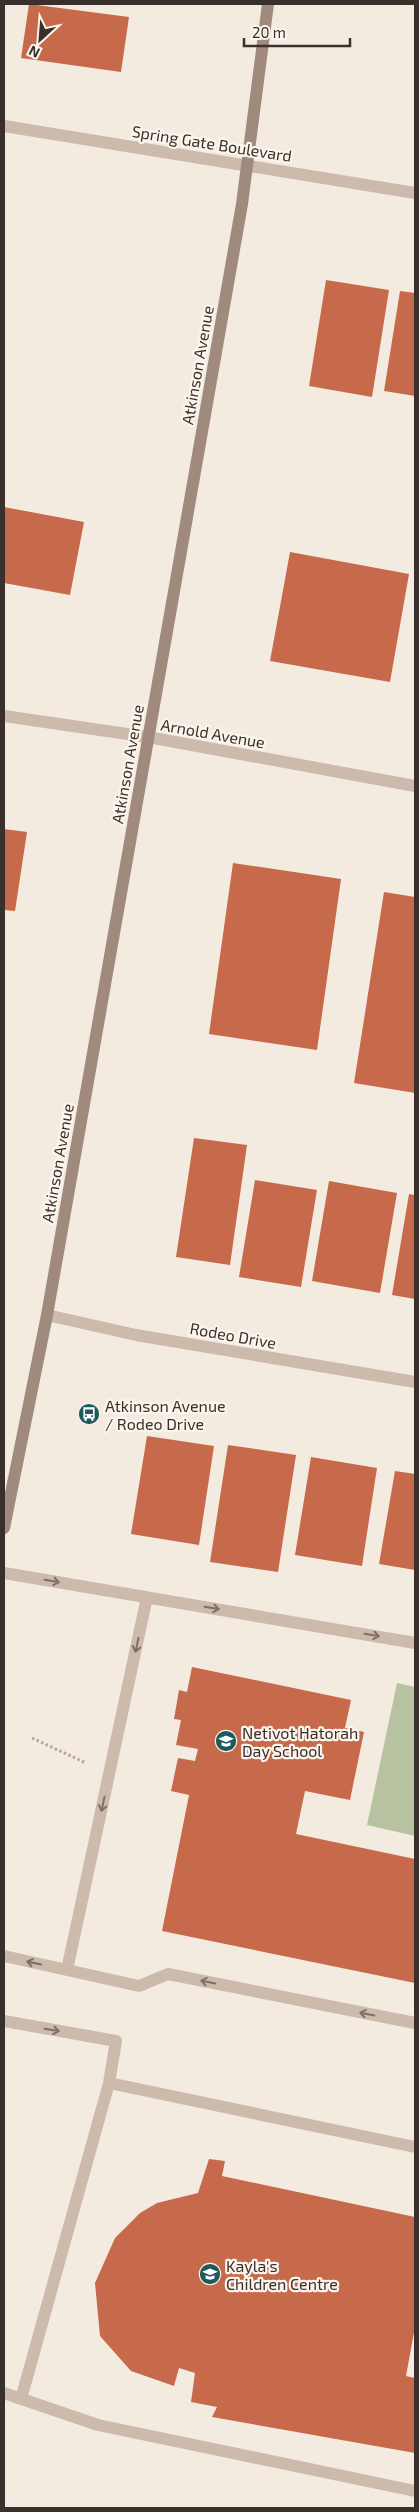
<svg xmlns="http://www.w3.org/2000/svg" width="419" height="2512" font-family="'Exo 2',sans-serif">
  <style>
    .green { fill: #b7c3a0 }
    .building { fill: #c7694b }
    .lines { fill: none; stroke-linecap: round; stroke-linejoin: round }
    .path { stroke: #b8a596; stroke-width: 3; stroke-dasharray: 2.5 2.5; stroke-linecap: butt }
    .lane { stroke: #ccbbac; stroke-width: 12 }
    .street { stroke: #ccbbac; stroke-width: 12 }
    .secondary { stroke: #a08a7d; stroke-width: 12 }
    .oneway { stroke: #7c6f65 }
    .labels { text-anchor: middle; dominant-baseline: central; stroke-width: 4.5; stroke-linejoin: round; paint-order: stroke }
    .street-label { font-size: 16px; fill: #3a302b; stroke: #fbf5ed }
    .poi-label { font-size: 16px; fill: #3a302b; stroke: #fbf5ed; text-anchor: start }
  </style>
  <rect width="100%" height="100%" fill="#f4ebe0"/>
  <path class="green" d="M397,1683l18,4v149l-48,-11z"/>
  <path class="building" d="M29,4l100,13 -8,55 -100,-14z
    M326,280l63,10 -17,107 -63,-11z
    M400,291l15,2v103l-31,-5z
    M4,507l80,15 -14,73 -66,-12z
    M290,552l119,22 -19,108 -120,-21z
    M4,829l23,3 -12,79 -11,-1z
    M233,863l108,16 -24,171 -108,-16z
    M384,892l31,5v196l-61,-10z
    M194,1138l53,7 -17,120 -54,-8z
    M255,1180l62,10 -16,97 -62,-10z
    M329,1181l68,12 -17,100 -68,-12z
    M409,1194l6,1v104l-23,-4z
    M147,1436l67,10 -15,99 -68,-11z
    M228,1445l68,10 -18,117 -68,-10z
    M311,1457l66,11 -15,98 -67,-11z
    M395,1471l20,3v96l-36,-6z
    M192,1667l159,33 -6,28 19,4 -14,68 -45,-9 -9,43 119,25v124l-253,-52 27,-136 -18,-4 7,-33 17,3 3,-12 -22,-4 5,-25 -7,-1 5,-29 8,2z
    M209,2159l16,2 -3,15 193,41v110l-9,49 9,2v75l-203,-36 5,-10 -26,-5 4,-29 -16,-5 -5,18 -43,-15 -31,-35 -5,-53 20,-45 25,-25 17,-10 41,-10z"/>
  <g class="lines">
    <path class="path" d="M32,1738l54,25"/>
    <path class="lane" d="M4,1573l411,70
      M4,1956l135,30 29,-12 247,49
      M67,1970l80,-373
      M4,2021l112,20 -7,42 -88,316
      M109,2083l306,64
      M4,2393l94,32 317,66"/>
    <path class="street" d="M4,126l411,67
      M4,716l144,21 267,49
      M47,1315l89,20 279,47"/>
    <path class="secondary" d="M4,1528l43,-213 195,-1111 26,-200"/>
  </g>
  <defs><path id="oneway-shaft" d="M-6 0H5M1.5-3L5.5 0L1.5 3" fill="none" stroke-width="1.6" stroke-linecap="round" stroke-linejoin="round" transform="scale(1.25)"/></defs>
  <g class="oneway">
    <use href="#oneway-shaft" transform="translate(52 1581) rotate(10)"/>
    <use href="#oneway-shaft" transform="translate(212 1608) rotate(10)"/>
    <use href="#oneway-shaft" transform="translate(372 1635) rotate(10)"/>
    <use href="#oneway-shaft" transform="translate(137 1645) rotate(102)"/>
    <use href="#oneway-shaft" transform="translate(103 1804) rotate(102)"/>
    <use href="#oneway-shaft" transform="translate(34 1963) rotate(-168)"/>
    <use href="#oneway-shaft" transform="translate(208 1982) rotate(-169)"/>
    <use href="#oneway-shaft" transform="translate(367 2014) rotate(-169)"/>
    <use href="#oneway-shaft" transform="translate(52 2030) rotate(10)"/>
  </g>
  <defs>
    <g id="bus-disc" transform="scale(1.125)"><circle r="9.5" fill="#1f595d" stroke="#fbf5ed"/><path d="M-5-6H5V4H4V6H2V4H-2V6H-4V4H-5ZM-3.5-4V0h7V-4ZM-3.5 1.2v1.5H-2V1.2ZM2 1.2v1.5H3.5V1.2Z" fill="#fff"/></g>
    <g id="school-disc" transform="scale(1.125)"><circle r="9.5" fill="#1f595d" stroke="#fbf5ed"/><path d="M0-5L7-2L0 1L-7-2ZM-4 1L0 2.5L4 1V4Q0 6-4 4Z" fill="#fff"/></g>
  </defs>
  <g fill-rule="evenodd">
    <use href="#bus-disc" x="89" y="1414"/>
    <use href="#school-disc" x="226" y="1741"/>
    <use href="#school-disc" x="210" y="2274"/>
  </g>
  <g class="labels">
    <g class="street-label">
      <text transform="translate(212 143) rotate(9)">Spring Gate Boulevard</text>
      <text transform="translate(197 365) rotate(-80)">Atkinson Avenue</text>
      <text transform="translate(213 733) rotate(10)">Arnold Avenue</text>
      <text transform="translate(127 764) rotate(-80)">Atkinson Avenue</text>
      <text transform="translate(57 1163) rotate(-80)">Atkinson Avenue</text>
      <text transform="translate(233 1335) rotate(10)">Rodeo Drive</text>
    </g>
    <g class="poi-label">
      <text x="105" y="1405">Atkinson Avenue<tspan x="105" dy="18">/ Rodeo Drive</tspan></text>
      <text x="242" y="1732">Netivot Hatorah<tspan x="242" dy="18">Day School</tspan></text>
      <text x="226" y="2265">Kayla's<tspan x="226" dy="18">Children Centre</tspan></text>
    </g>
  </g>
  <rect width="419" height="2512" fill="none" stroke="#3a302b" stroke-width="10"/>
  <g transform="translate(40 40) rotate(206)" stroke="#fbf5ed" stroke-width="4" paint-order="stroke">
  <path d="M0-4L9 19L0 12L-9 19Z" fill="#3a302b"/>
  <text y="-8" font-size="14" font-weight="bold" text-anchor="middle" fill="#3a302b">N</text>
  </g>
  <path d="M244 38v8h106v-8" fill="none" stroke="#3a302b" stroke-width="2.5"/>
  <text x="252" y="38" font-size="15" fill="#3a302b" stroke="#fbf5ed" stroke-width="4" paint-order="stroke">20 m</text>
</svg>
